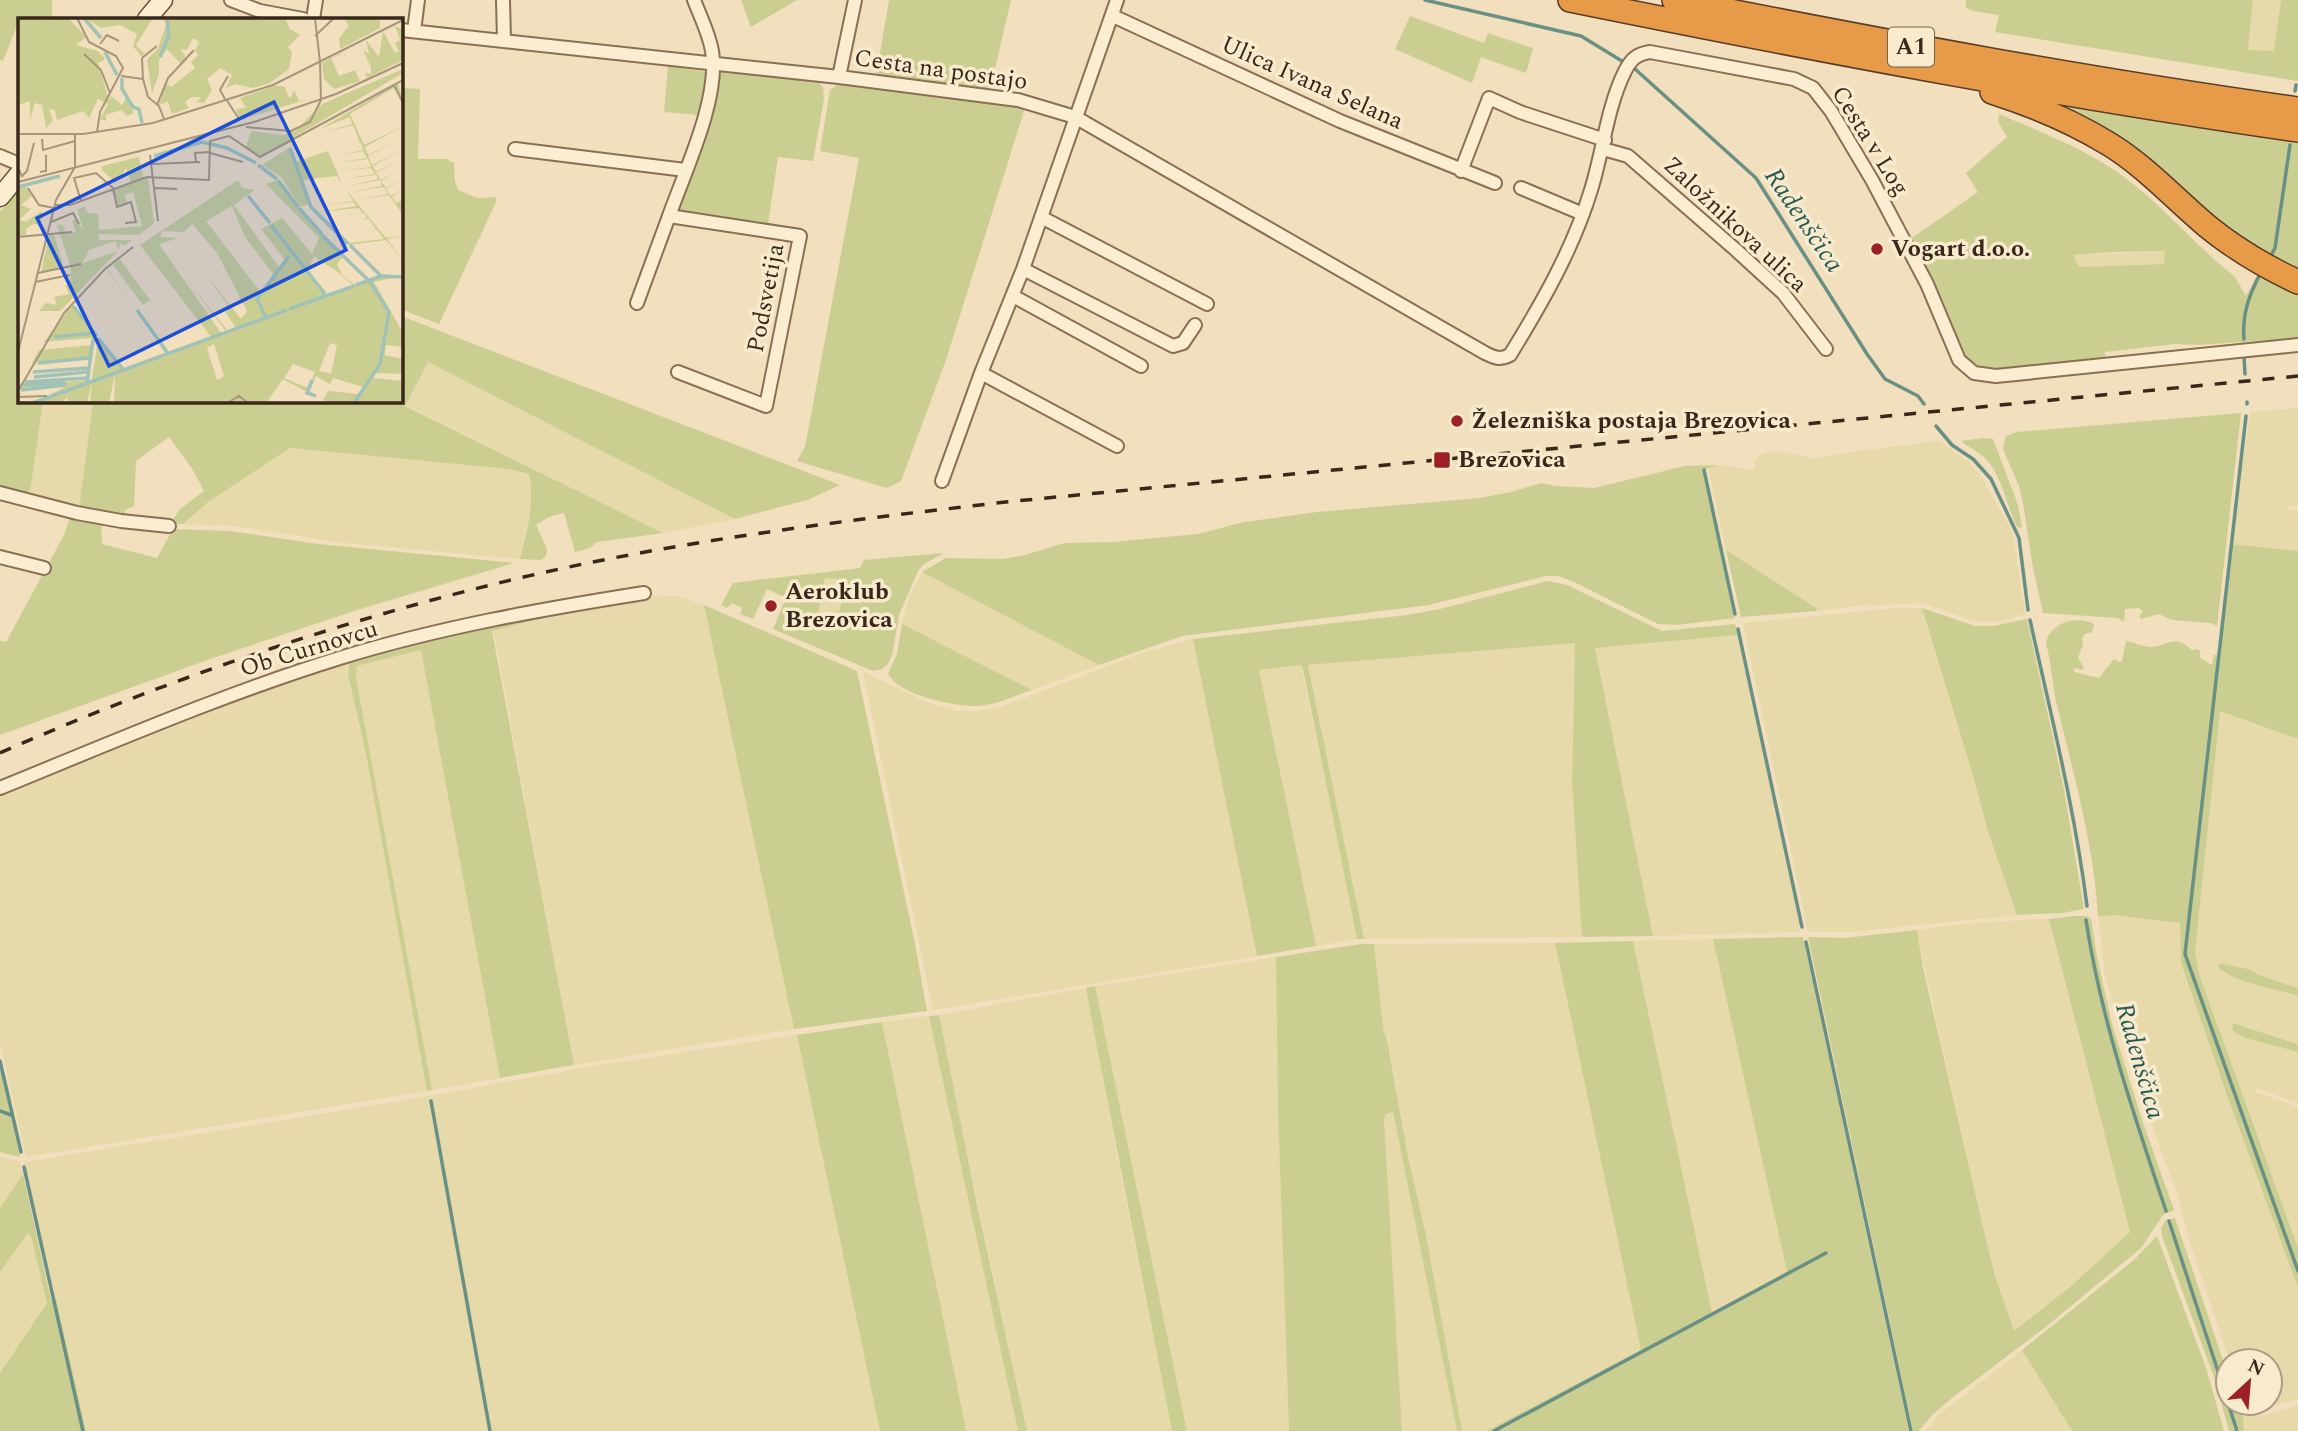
<svg xmlns="http://www.w3.org/2000/svg" width="2298" height="1431" font-family="Spectral,serif">
  <style>
    .farmland { fill: #e7daaa }
    .green { fill: #cacf91; fill-rule: evenodd }
    .lines { fill: none; stroke-linecap: round; stroke-linejoin: round }
    .stream { stroke: #689084; stroke-width: 3.5 }
    .street-casing { stroke: #8a6f55; stroke-width: 16 }
    .secondary-casing { stroke: #6b5039; stroke-width: 21 }
    .highway-casing { stroke: #573d2a; stroke-width: 26 }
    .street { stroke: #fbedd1; stroke-width: 12 }
    .secondary { stroke: #fbedd1; stroke-width: 18 }
    .highway { stroke: #e79a47; stroke-width: 23 }
    .rail { stroke: #38281b; stroke-width: 3.5; stroke-dasharray: 12 12; stroke-linecap: butt }
    .poi-dot { fill: #9c2127; stroke: #f7eacd; stroke-width: 2.5 }
    .labels { text-anchor: middle; dominant-baseline: central; stroke-width: 7; stroke-linejoin: round; paint-order: stroke }
    .shield { fill: #f7eacd; stroke: #716250; stroke-width: 2 }
    .shield-label { font-size: 23px; font-weight: bold; fill: #38281b }
    .street-label { font-size: 24px; fill: #38281b; stroke: #f7eacd }
    .poi-label { font-size: 24px; font-weight: bold; fill: #38281b; stroke: #f7eacd; text-anchor: start }
    .water-label { font-size: 26px; font-style: italic; fill: #295954; stroke: #f7eacd }
    .inset-river { fill: none; stroke: #a1c2b7; stroke-width: 3.5 }
    .inset-road { fill: none; stroke: #a7967c; stroke-width: 2 }
    .view { fill: #1d4ed8; fill-opacity: 0.15; stroke: #1d4ed8; stroke-width: 3.5 }
    .inset-edge { fill: none; stroke: #38281b; stroke-width: 3.5 }
  </style>
  <rect width="100%" height="100%" fill="#f1dfbd"/>
  <path class="farmland" d="M2253,0h28l-6,51 -27,-1z
    M2165,251v13l-86,3 -6,-12z
    M428,362l245,124 62,33 -72,14 -258,-128z
    M43,401h50l-14,108 -52,-13 4,-10z
    M2298,408v99l-10,-1 -1,3 11,2v40l-66,-7 18,-132z
    M1939,441l30,21 13,16 31,55 12,81 -25,7h-27l-50,-18 -64,3 -42,5 -1,-3 -90,-58 -18,-82 9,-3 38,5v-9l4,-6 8,-3 13,-1 35,8 29,-6z
    M290,448l219,21 20,5 3,15 -2,22 -10,48 -176,-16 -112,-17 -49,-2 25,-22z
    M922,572l38,19 139,74 -67,25 -130,-66 7,-27z
    M825,577l22,3 -10,41 -20,-3z
    M644,595l34,1 26,9 90,424 -220,36 -79,-427 -3,-7 60,-15 60,-10 5,-7z
    M1896,608h26l50,164 17,63 28,80 -164,17h-45l-65,-309z
    M1738,635l52,236 11,61 -148,4 -58,-288z
    M1193,639l64,317 -324,54 -70,-338 68,32 23,6 23,1 24,-4 141,-54z
    M1575,643l-3,140 10,154 -218,2 -56,-274z
    M421,649l79,429 -68,12 -76,-413v-11l5,-2z
    M350,659l-2,15 18,80 61,337 -401,66 -26,-114v-253l139,-56z
    M1301,665l56,274 -41,7 -58,-276z
    M2220,710l78,29v249l-39,-13 -11,-6 -29,-6 6,11 21,8 52,14v50l-66,-22 13,14 53,14v51l-42,-15v4l42,15v141l-99,-274 -4,-21z
    M2113,915l67,7 1,41 47,135 70,190v111l-41,11h-7l-7,-7h27v-42h-40l-5,-14 -34,-101 -14,-54 -38,-100 -34,-116 -7,-59z
    M2036,919h13l81,313 -60,55 -56,45 -19,-56 -11,-45 -67,-297v-4l45,-6z
    M1713,939l74,334 -76,40 -78,-372z
    M1555,943l86,407 -155,81h-24l-37,-201 -17,-73 -21,-123h-3l-10,-90z
    M1276,957l2,153 11,321h-102l-92,-445z
    M1086,988l32,173 54,270h-145l-82,-380 -6,-36z
    M929,1016l62,284 27,131h-52l-84,-409z
    M797,1035l83,396h-794l-62,-269 371,-60 199,-36z
    M1393,1112l64,319h-55l-18,-314 2,-3z
    M0,1157l20,4 3,13 -23,34z
    M27,1233l4,3 16,67 -47,70v-101z
    M2022,1350l50,81h-147l15,-17z
    M2298,1405v26h-54l-1,-15 15,1z"/>
  <path class="green" d="M0,0h52v16l-33,4 -16,41 -3,-1z
    M741,0h56l-46,27z
    M889,0h122l-21,90 -114,-13z
    M1966,0h287l-5,50 26,1 7,-51h17v81l-303,-49 4,-17 -26,-4 -7,-3z
    M1410,16l74,27 4,-10 45,15 -7,25 -45,-16 -9,26 -77,-34z
    M668,65l38,7 2,5 -8,38 -36,-3z
    M722,71l95,10 6,6 1,12 -11,62 -35,-4 -10,67 -93,-10z
    M840,83l149,18 26,5 9,5 -78,249 -45,121 -14,7 -90,-27 8,-14 54,-289 -39,-7 10,-61z
    M401,88l19,1 -2,70h28l8,4 1,18 3,9 19,8 19,-1v5l-57,122 -38,-15z
    M2053,101l245,39v134l-45,-26 -197,-141z
    M1999,114c44,19 90,36 129,66 38,29 69,67 107,97l11,19 13,-23 39,16v49l-100,7 -23,-1 -70,8 1,7 -96,12 -29,-1 -14,-7 -58,-123 69,-48 -12,-19 41,-36 -9,-16zM2165,251l-1,13 -85,3 -6,-12 40,-3z
    M19,189v212h24l-12,85 -4,10 -27,-6v-278z
    M401,316l439,169 -33,15 -72,19 -307,-157 -23,44 258,127 -66,9 -7,6 -15,4 -11,-39 -15,4 -13,8 11,24 -1,7 -5,4 -21,-1c7,-28 15,-57 9,-85l-20,-5 -219,-21 -82,54 -25,22 -12,-1 8,-13 25,-19 -11,-21 -24,-33 -33,24 -2,45 -9,4 -2,8 -44,-9 14,-108h308z
    M2241,413l-24,213 -6,-3 -39,-3 -13,-6 -18,5 -2,-3 4,-5 -4,-3 -14,1 -1,13 -6,-4 -75,-5 -10,-45 -10,-65 -4,-17 -16,-37 3,-13 11,-4z
    M1983,438l10,1 25,66 4,23 -5,-1c-11,-22 -15,-53 -33,-70 -7,-6 -16,-10 -23,-16z
    M1717,465l-14,5 32,148 -59,7 -18,-1 -86,-43 -14,-5h-12l-117,29 -247,31 -83,29 -177,-93 24,-14 57,1 18,-3 44,-13 48,-1 85,-8 46,-12 73,-10 163,-14 31,-6 30,-9 14,3 39,2 91,-22z
    M70,517l31,4 1,23 55,14 16,-29 57,2 88,13 196,19 -160,48 -141,47 -213,77v-94l6,1 58,-107z
    M2232,544l66,7v188l-78,-28 -25,242 4,21 99,274v40l-70,-190 -47,-135 -1,-40 -67,-8 -15,2c-4,-73 -25,-144 -42,-216 -4,-19 -5,-39 -10,-58 4,-20 30,-28 48,-19l-2,8 -7,2 -3,5 1,5 -5,14 6,9 -2,3 -7,-2 -1,4 25,6 15,-19 5,3 3,-1 4,-20c6,1 22,7 27,6 20,-3 21,-13 40,4l2,-2 5,1v8l12,7 2,-10h6z
    M1726,550l90,58 1,3 -76,6z
    M944,553l-20,11 -6,7 -19,44 -7,41 -4,8 -6,5 -9,2 -100,-42 13,-31 -19,-9 -14,30 -13,-5 2,-6 -10,-5 -5,5 -6,-3 12,-22 127,-15 4,-8zM825,578l22,2 -10,41 -20,-3z
    M1548,581l19,4 95,46 73,-7 3,11 -143,13 58,288 -71,1 -10,-154 3,-140 -267,22 56,274h-7l-54,-270 -2,-4 -42,5 57,276 -59,10 -64,-317 214,-24 33,-6z
    M617,599l-5,7 -60,10 -60,15 82,434 -74,13 -79,-428 -64,16 -1,11 76,413 -5,1 -61,-337 -18,-80 2,-15 135,-35z
    M704,605l153,66 57,268 13,72 -133,18z
    M1922,608l53,18h18l34,-7 36,165 21,125 -22,4 -45,2 -28,-80 -17,-63z
    M902,624l130,66c-16,5 -35,15 -53,16 -23,1 -79,-10 -91,-32l9,-20z
    M2075,916h11l5,2 6,39 15,67 30,96 32,90 -11,5 -22,33 -94,78 -95,72 -21,18 -12,15h-6l-105,-494 36,1 73,-8 6,38 61,263 11,45 19,55 56,-44 60,-55 -81,-313z
    M1803,937l106,494h-423l155,-81 -86,-407 78,-2 79,372 75,-41 -74,-333z
    M1361,944h13l10,90h2l22,123 17,73 37,201h-5l-64,-319 -7,2 -2,4 18,313h-113l-11,-321 -2,-153z
    M2219,963l29,6 11,6 39,13v8c-24,-8 -60,-12 -79,-28z
    M1095,986l92,445h-15l-79,-404 -7,-39z
    M939,1015l40,199 48,217h-9l-89,-415z
    M882,1022l80,388 4,21h-86l-83,-396z
    M2232,1023l62,20 4,3v6l-53,-14 -12,-7z
    M0,1066l20,91 -20,-5z
    M23,1174l28,126 5,-1 30,132h-86v-58l47,-70 -16,-67 -3,-3 -28,39v-64z
    M2175,1218l53,157v28h9l-2,6 3,5 5,2 1,15h-15l-15,-54 -52,-141 -1,-8 5,-8z
    M2157,1236l49,132 18,63h-152l-50,-81 113,-91z"/>
  <g class="lines">
    <path class="stream" d="M1425,0l156,36 54,33 121,109 111,176 18,25 33,17 6,8
      M2295,91l1,-6
      M2269,259l6,-11 15,-103
      M2244,339c-2,-25 5,-44 17,-67
      M2244,356l1,18
      M2247,402v2
      M2246,416l-61,538 113,317
      M1936,426l16,19 21,14 18,20 28,59 9,72
      M1704,470l31,144
      M2030,620c21,95 45,190 57,286
      M1738,629l64,298
      M2086,920c15,100 48,195 80,291
      M1806,942l105,489
      M0,1061l21,91
      M431,1101l59,330
      M0,1111l11,4
      M24,1167l59,264
      M2169,1221l59,181
      M2228,1403l9,28
      M1494,1431l332,-178"/>
    <g class="street-casing">
      <path id="street" d="M231,0l29,11 43,8
        M503,0l1,41
        M1113,16l227,105 155,62
        M313,19l3,-19
        M401,30l438,47 179,23 57,17 410,236c10,5 15,7 25,2 32,-52 63,-106 81,-165 12,-38 16,-83 34,-119 6,-12 12,-17 25,-19l144,27 19,9 18,23 41,69 55,104 32,76 15,13 22,3 302,-31
        M414,31l4,-31
        M839,77l16,-77
        M515,149l170,21
        M1603,149l25,7 108,94 47,43 43,56
        M0,156l19,8
        M1461,171l28,-73 31,14 85,28
        M1521,188l62,26
        M1041,217l166,87
        M1023,269l150,77 10,-3 12,-18
        M1013,296l128,70
        M637,303l32,-87
        M678,372l88,34 34,-170 -131,-20c16,-45 51,-118 43,-165 -3,-18 -12,-35 -18,-51
        M981,373l136,73
        M942,481l39,-108 42,-104 94,-269
        M0,493l77,20 44,8 48,5
        M0,557l44,11
        M0,788c113,-46 226,-95 343,-131 98,-30 200,-48 301,-64"/>
    </g>
    <g class="secondary-casing">
      <path id="secondary" d="M147,19l16,-19
        M0,197l19,-23"/>
    </g>
    <g class="highway-casing">
      <path id="highway" d="M1570,0c242,49 484,95 728,130
        M1674,0c207,41 415,80 624,109
        M1992,92c41,13 81,30 117,52 36,22 66,55 98,82 28,23 59,41 91,56"/>
    </g>
    <use href="#street" class="street"/>
    <use href="#secondary" class="secondary"/>
    <use href="#highway" class="highway"/>
    <path class="rail" d="M0,753c183,-81 392,-150 588,-190 138,-28 278,-45 418,-61l1292,-126"/>
  </g>
  <g class="poi-dot">
    <circle cx="1877" cy="249" r="7"/>
    <circle cx="1457" cy="421" r="7"/>
    <rect x="1433" y="451" width="18" height="18" rx="3.5"/>
    <circle cx="771" cy="606" r="7"/>
  </g>
  <g class="labels">
    <rect class="shield" x="1888" y="27.5" width="46" height="39" rx="5"/>
    <g class="shield-label">
      <text x="1911" y="47">A1</text>
    </g>
    <g class="street-label">
      <text transform="translate(941 70) rotate(8)">Cesta na postajo</text>
      <text transform="translate(1312 83) rotate(24)">Ulica Ivana Selana</text>
      <text transform="translate(1870 141) rotate(58)">Cesta v Log</text>
      <text transform="translate(1735 225) rotate(43)">Založnikova ulica</text>
      <text transform="translate(766 298) rotate(-79)">Podsvetija</text>
      <text transform="translate(309 649) rotate(-17)">Ob Curnovcu</text>
    </g>
    <g class="poi-label">
      <text x="1891" y="249">Vogart d.o.o.</text>
      <text x="1471" y="421">Železniška postaja Brezovica</text>
      <text x="1458" y="460">Brezovica</text>
      <text x="785" y="592">Aeroklub<tspan x="785" dy="28">Brezovica</tspan></text>
    </g>
    <g class="water-label">
      <text transform="translate(1804 220) rotate(56)">Radenščica</text>
      <text transform="translate(2140 1061) rotate(74)">Radenščica</text>
    </g>
  </g>
  <g transform="translate(18 18)">
    <rect width="385" height="385" fill="#f1dfbd"/>
    <path d="M0,0h50l18,19 -10,8 22,6 5,6 1,-5v8l-6,3 11,37 2,-4 11,9 4,-7 8,15 -8,3 -4,-6 -17,5 2,6 -7,-2 8,-15 -10,-5 -9,19 -6,-7 -26,9 -2,-10 -6,-1 4,11 -7,8 -4,-23 -7,-2 -5,17v-19l-12,4zM67,0h68l-17,27 9,9 -4,2 -8,-10 4,-12 -17,-9 -19,3zM145,0h122l5,11 10,6 -12,12 4,5 -3,17 -19,14 -17,5 -18,-4 -9,4 6,-13 -12,-7 -13,11 5,11 -8,13 -7,-1 4,-5h-9l-7,5 4,6 -17,6 -4,-12 -9,3 7,-22 5,4 24,-19 -4,-6 7,-7 -3,-4 4,-9 -6,-4 -6,12 -6,-1 6,11 -5,5 -15,-16 -8,11v14l-7,19 -5,-33 11,-12 8,-22zM326,0h36v10l-40,21 -1,-11 10,-12zM377,8l8,3v31l-36,18 -2,-5 6,1v-7l-8,-17 6,4 -3,-14 13,17 4,-26 12,22 4,-2 -4,-8 5,-3zM325,36l-12,4 8,18 16,-6 5,11 -26,8 -10,-10 -2,-16 10,-6 8,-3h4l1,1 1,2zM385,51v4l-143,84 -14,-10 5,-16 32,4 12,-4 27,-27zM380,65l5,19 -9,-14 -44,26 14,31 39,-19 -38,21 3,8 35,-18 -35,19 4,9 31,-16 -30,17 3,6 27,-14 -27,15 5,7 22,-12 -22,13 5,7 17,-9 -17,10 5,7 12,-6 -11,7 4,6 7,-3v15l-14,-20 -32,5 31,-6 -4,-7 -34,5 32,-6 -2,-6 -34,6 32,-7 -2,-4 -34,4 33,-5 -4,-6 -32,3 32,-4 -3,-8 -33,4 32,-5 -4,-7 -31,6 31,-7 -2,-7 -32,6 31,-6 -7,-18 -31,8 30,-9 -2,-7 -30,12zM256,68h10l6,13 4,-9 5,11 9,-2 -68,21 -4,-11 10,-1 -6,-10zM271,130l6,14 33,-11 15,35 43,52 17,-2 -16,3 16,21 -17,-20 -37,5 30,29 24,2 -29,6 29,51v14l-17,-2 -1,10 18,4v15l-27,-1 -3,5 30,3v22l-75,-1 -5,-2 5,-9 31,3 4,-7 -30,-9 -3,6 -14,-8 -6,15 6,6 -33,-18 -17,24h-152l1,-29 -6,29h-19l2,-21 -5,21h-19l-1,-6 -5,6h-27l30,-16 -46,3 2,-5 71,-5 6,-41 25,30 88,-32 -71,-92 98,-65 4,8 13,2 -21,15 45,62 6,-7 -24,-31 21,-11 30,36 7,-16 -53,-54 11,-4 30,38 48,49 14,12 10,-3 -70,-72 -9,3 -18,-29 -20,-13zM319,158l16,25 -38,6 38,-5 4,4 -38,6 40,-4 3,5 -37,4 39,-4 3,5 -7,2 9,-1 8,12 -30,3 31,-3 6,8 -34,4 -37,-35 -11,-28zM214,188l13,31 29,38 -13,18 -55,-72zM174,206l25,29 30,58 -6,8 -42,-53 31,42 -5,4 11,16 -8,3 -44,-55 42,55 -5,2 -62,-89 19,-6 -17,-1v-6l23,1zM296,238l25,17 14,12 -28,10 -18,-23zM325,239l23,21v2l-12,4 -11,-8 -6,-12zM312,325l7,2 -6,29 -12,-3zM196,326l10,32 -7,4 -10,-32zM275,346l22,8 -7,16 -24,-10zM121,139l4,21 -12,4 -5,-14 -10,15 -14,-13v-4zM130,160l6,45 -15,12 -40,-1v6h33l-8,6 -4,-3 -1,7 -4,-9 -26,9 -7,13 36,-12 -58,60h-21l7,-8 11,2 -3,-8 15,-3 -4,-9 5,-1 1,-17 -14,-41 5,-2 4,9 10,-1 -4,-11 3,-2 9,12 -7,-21 7,-4 4,7 10,1 1,16 43,-4 -9,-34 -8,3 2,8 -10,3 -2,-11 -6,-4zM8,168l6,10 -11,9 10,4 -12,11 7,2 15,-11 2,6 -4,8 -6,-1 -7,5v6l-8,1v-49zM36,216l10,34 -23,4 8,-37zM102,241l30,41 -7,5 -30,-40 -5,5 28,40 -29,-40zM54,287l25,32 -7,21 -58,5 7,-13 52,-5 1,-7 -48,4z" fill="#cacf91" fill-rule="evenodd"/>
    <path class="inset-river" d="M66,0l17,20M87,34l12,23M142,39l9,-21 -2,-18M104,60v11l11,18 6,2 3,14M272,130l21,59 37,37M136,138l48,-14 25,6 29,15M240,147l19,14M260,162l20,27M0,169l42,-11M230,178l22,27M281,190l23,26M253,207l54,69M304,217l49,48 18,29 -9,52 -26,39M332,227l31,31M338,267l25,-9 22,1M55,288l24,30M271,291l65,-23M119,292l30,42M247,298l-8,-17 32,-43M36,319l40,-4M80,320l25,31M20,345l51,-5M15,354l55,-4M16,359l53,-5M294,362l-5,13 9,3M7,364l62,-4M69,365l6,-44M5,367l43,-2M3,372l45,-5M15,385l254,-93"/>
    <path class="inset-road" d="M59,0l12,24 27,14 7,12 -23,44 -3,20M297,0l5,44M297,18l19,-18M82,26l7,-9 12,6M139,28l-15,12 1,21 5,18 11,9 5,13M66,36l17,16 9,23M103,58l22,3M385,62l-9,5 9,18M207,81l-5,-9 8,-14M208,81l13,20M139,87l11,-27 26,-28M228,109l45,4 19,-9 11,-22 -1,-38M0,116h65l70,-11 120,-38 130,-65M24,121l1,11 32,-9M192,135l33,9M132,137l8,66M178,144l-1,-9 15,-1M134,146l48,-2M0,150l4,8 5,-5 7,-28M22,154l6,-1v-16M0,164l236,-60 82,-28 67,-31M10,170l11,17 15,3M137,170l22,1M63,183l-7,-23 22,-5 17,15 4,19 14,-5 5,20 -11,1M36,187h16l77,-28 62,3 1,-39 19,-5 31,21 134,-72M33,204l22,-9 6,11M0,219l54,-5M20,255l43,-9M17,264l35,-7M0,334l38,-152 19,-33v-33M0,373l46,-78 41,-44 28,-22M0,379l29,-1M209,385l12,-7 9,7"/>
    <path class="view" d="M256,84l72,148 -237,116 -72,-148z"/>
    <rect width="385" height="385" class="inset-edge"/>
  </g>
  <g transform="translate(2249 1382) rotate(26)"><circle r="33" fill="#f7eacd" stroke="#ab9c86" stroke-width="2"/>
  <path d="M0-5L12 26L0 18L-12 26Z" fill="#9c2127"/>
  <text y="-10" font-size="19" font-weight="bold" text-anchor="middle" fill="#38281b">N</text>
  </g>
</svg>
